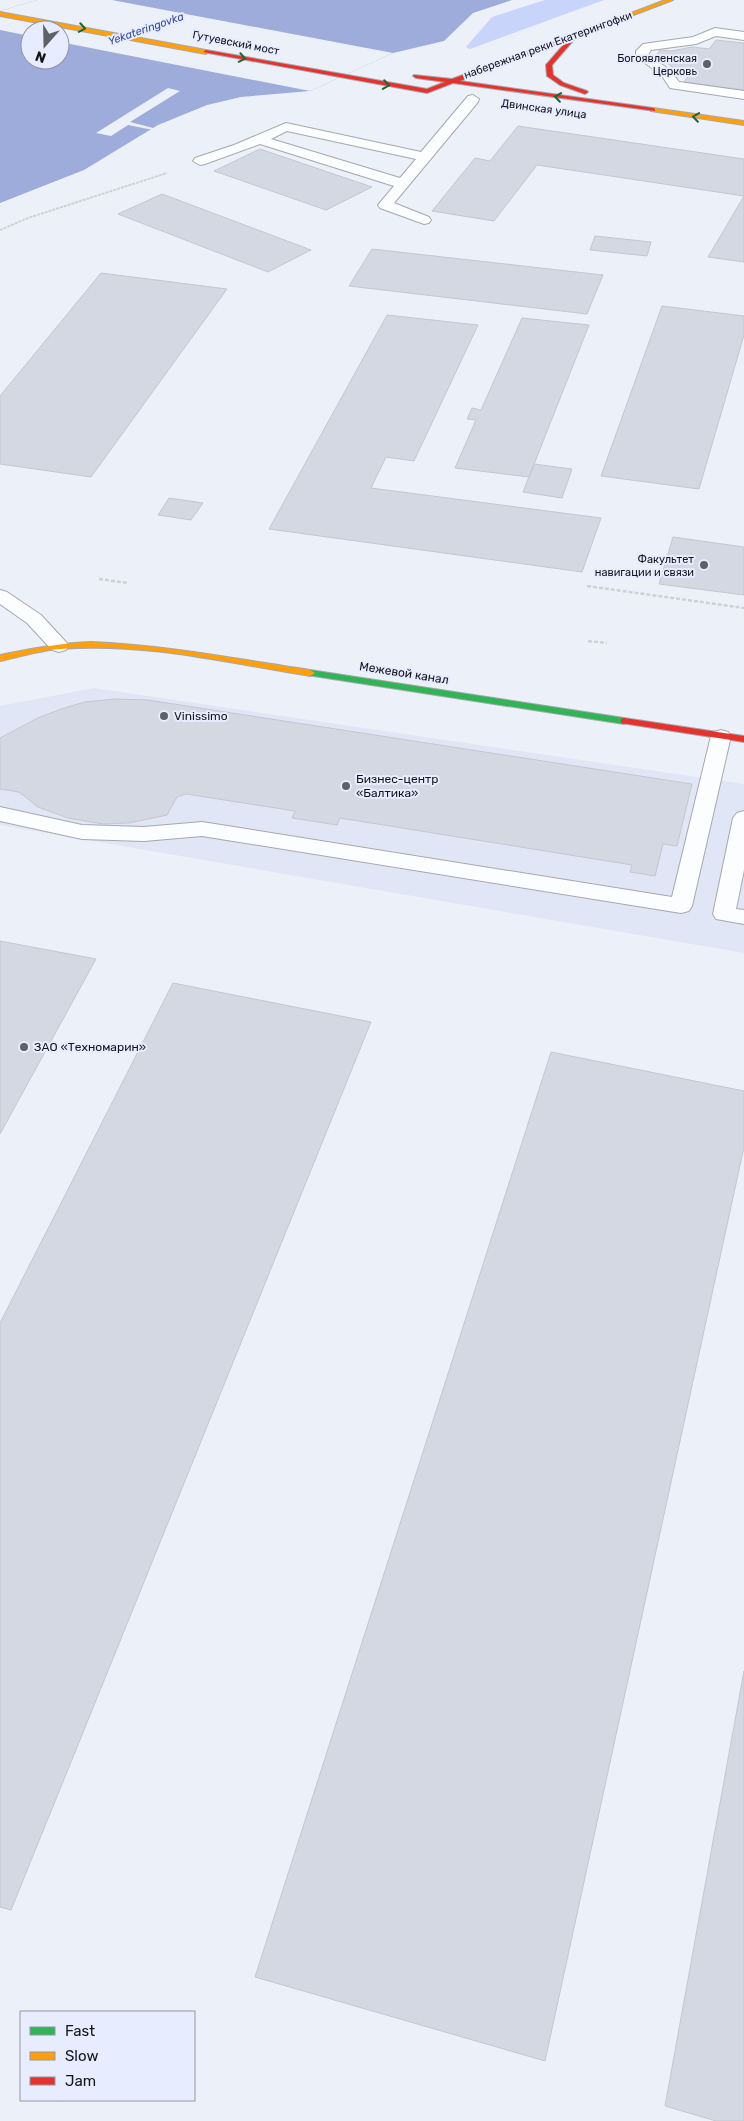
<svg xmlns="http://www.w3.org/2000/svg" width="744" height="2121" font-family="Rubik,sans-serif">
  <style>
    .built { fill: #e0e6f6 }
    .green { fill: #c8d4f9 }
    .water { fill: #9dacda; fill-rule: evenodd }
    .pier { fill: #ecf0f9 }
    .building { fill: #d4d8e3; stroke: #c4c7ce }
    .lines { fill: none; stroke-linecap: round; stroke-linejoin: round }
    .lane-casing { stroke: #a6a8af; stroke-width: 2 }
    .fast-casing { stroke: #a6a8af; stroke-width: 2 }
    .slow-casing { stroke: #a6a8af; stroke-width: 2 }
    .jam-casing { stroke: #a6a8af; stroke-width: 2 }
    .path-far1 { stroke: #cfd1d4; stroke-width: 2; stroke-dasharray: 3 1; stroke-linecap: butt }
    .path { stroke: #cfd1d4; stroke-width: 2.5; stroke-dasharray: 4 2; stroke-linecap: butt }
    .lane { fill: #fcfdfe; fill-rule: evenodd }
    .fast { fill: #30b455; fill-rule: evenodd }
    .slow { fill: #ff9f0a; fill-rule: evenodd }
    .jam { fill: #e5322d; fill-rule: evenodd }
    .oneway { stroke: #216438 }
    .poi-dot { fill: #5e6168; stroke: #e7edfe; stroke-width: 2 }
    .labels { text-anchor: middle; dominant-baseline: central; stroke-width: 4; stroke-linejoin: round; paint-order: stroke }
    .far-water-label { font-size: 11px; font-style: italic; fill: #394b97; stroke: #e7edfe }
    .far-street-label { font-size: 11px; fill: #12141a; stroke: #e7edfe }
    .far-poi-label { font-size: 11px; fill: #12141a; stroke: #e7edfe; text-anchor: end }
    .street-label { font-size: 12px; fill: #12141a; stroke: #e7edfe }
    .poi-label { font-size: 12px; fill: #12141a; stroke: #e7edfe; text-anchor: start }
  </style>
  <rect width="100%" height="100%" fill="#ecf0f9"/>
  <path class="built" d="M94,688l650,96v169l-744,-128v-119z"/>
  <path class="green" d="M545,0h59l-134,49 -4,-2 26,-30z"/>
  <path class="water" d="M37,0h475l-39,13 -29,28 -51,12 -83,38 -69,6 -34,8 -49,20 -74,45 -84,33v-192zM30,30h30v30h-30z"/>
  <path class="pier" d="M37,0h75l281,53 -83,38 -250,-49v-12h-30v6l-30,-6v-19z
    M168,88l12,3 -50,31 27,7 -4,1 -25,-5 -17,11 -15,-3z"/>
  <path class="building" d="M716,40l28,3v47l-60,-8 7,-11 -16,-2 -12,-9 -9,-2 6,-8 11,1 21,-4 17,2z
    M518,126l226,33v103l-36,-5 36,-61 -207,-31 -43,56 -62,-10 43,-53 15,3z
    M260,149l112,38 -46,23 -112,-39z
    M162,194l149,56 -43,22 -150,-58z
    M595,236l56,6 -4,14 -57,-6z
    M372,249l231,26 -16,39 -238,-28z
    M101,273l126,16 -136,188 -91,-13v-68z
    M662,306l82,10v19l-45,154 -98,-13z
    M387,315l91,10 -64,136 -28,-4 -15,31 230,30 -19,54 -313,-43z
    M522,318l67,7 -60,152 -74,-9 21,-48 -9,-1 5,-11 9,2z
    M534,464l38,5 -10,29 -39,-6z
    M169,498l34,5 -12,17 -33,-5z
    M673,537l71,10v48l-85,-11z
    M115,699l33,1 544,84 -15,62 -14,-2 -8,32 -25,-4 2,-7 -292,-47 -3,7 -45,-7 3,-7 -109,-17 -9,3 -10,18 -38,8 -26,1 -35,-6 -30,-11 -19,-15 -19,-3v-51l38,-20 23,-9 24,-7z
    M0,941l96,18 -96,175z
    M173,983l198,39 -360,888 -11,-3v-584z
    M551,1052l193,39v56l-199,914 -290,-84z
    M744,1671v450h-28l-51,-15z"/>
  <g class="lines">
    <g class="lane-casing">
      <path id="lane" d="M715,28l29,4v8l-28,-4 -20,8 -45,6 -3,5 22,15 9,12 65,9v8l-74,-11 -8,-12 -26,-20v-5l7,-7 50,-7z
        M473,95l6,4 -1,3 -84,101 35,14 2,3 -2,3 -5,1 -44,-16 -2,-3 16,-19 -134,-42 -55,20 -5,1 -7,-4 2,-3 39,-13 52,-22 135,29 47,-56zM287,131l129,28 -16,19 -129,-39z
        M0,590l7,2 34,23 25,27 3,4 -3,4 -7,2 -7,-2 -25,-27 -27,-19z
        M721,730l7,2 3,4 -39,170 -3,5 -8,2 -479,-77 -58,5 -62,-2 -82,-18v-14l82,18 62,2 58,-5 470,75 39,-161 3,-4z
        M744,811v59l-8,39 8,1v14l-28,-5 -3,-5 20,-96 4,-5z"/>
    </g>
    <g class="fast-casing">
      <path id="fast" d="M310,670l314,48 5,3 -5,3 -317,-49v-4z"/>
    </g>
    <g class="slow-casing">
      <path id="slow" d="M665,0h8l-113,43 -5,-1z
        M0,12l206,38 3,2 -3,2 -206,-38z
        M653,108l91,13v4l-93,-14v-2z
        M91,642c74,3 146,17 219,28l5,3 -5,3c-82,-13 -166,-34 -250,-27 -20,1 -40,8 -60,12v-6c31,-6 59,-12 91,-13z"/>
    </g>
    <g class="jam-casing">
      <path id="jam" d="M573,34l5,1 -26,30 1,10 11,8 23,8 1,1 -3,2 -25,-9 -13,-9 -1,-11z
        M558,40l2,1v2l-100,38 193,27 2,1v2l-202,-28 -26,10 -224,-41 3,-2 221,39 18,-7 -29,-4 -3,-2 1,-1 38,4z
        M624,718l120,18v6l-123,-19v-4z"/>
    </g>
    <path class="path-far1" d="M0,230l28,-12 139,-45"/>
    <path class="path" d="M99,579l29,4
      M587,586l157,22
      M588,641l19,2"/>
    <use href="#lane" class="lane"/>
    <use href="#fast" class="fast"/>
    <use href="#slow" class="slow"/>
    <use href="#jam" class="jam"/>
  </g>
  <defs><path id="oneway-chevron" d="M-2-3.5L2.5 0L-2 3.5" fill="none" stroke-width="1.6" stroke-linecap="round" stroke-linejoin="round" transform="scale(1.25)"/></defs>
  <g class="oneway">
    <use href="#oneway-chevron" transform="translate(82 28) rotate(10)"/>
    <use href="#oneway-chevron" transform="translate(242 58) rotate(11)"/>
    <use href="#oneway-chevron" transform="translate(386 85) rotate(9)"/>
    <use href="#oneway-chevron" transform="translate(558 97) rotate(-172)"/>
    <use href="#oneway-chevron" transform="translate(696 117) rotate(-172)"/>
  </g>
  <g class="poi-dot">
    <circle cx="707" cy="64" r="5"/>
    <circle cx="704" cy="565" r="5"/>
    <circle cx="164" cy="716" r="5"/>
    <circle cx="346" cy="786" r="5"/>
    <circle cx="24" cy="1047" r="5"/>
  </g>
  <g class="labels">
    <g class="far-water-label">
      <text transform="translate(146 29) rotate(-19)">Yekateringovka</text>
    </g>
    <g class="far-street-label">
      <text transform="translate(236 43) rotate(11)">Гутуевский мост</text>
      <text transform="translate(548 45) rotate(-20)">набережная реки Екатерингофки</text>
      <text transform="translate(544 109) rotate(8)">Двинская улица</text>
    </g>
    <g class="far-poi-label">
      <text x="697" y="58">Богоявленская<tspan x="697" dy="13">Церковь</tspan></text>
      <text x="694" y="559">Факультет<tspan x="694" dy="13">навигации и связи</tspan></text>
    </g>
    <g class="street-label">
      <text transform="translate(404 673) rotate(9)">Межевой канал</text>
    </g>
    <g class="poi-label">
      <text x="174" y="716">Vinissimo</text>
      <text x="356" y="779">Бизнес-центр<tspan x="356" dy="14">«Балтика»</tspan></text>
      <text x="34" y="1047">ЗАО «Техномарин»</text>
    </g>
  </g>
  <rect x="20" y="2011" width="175" height="90" fill="#e7edfe" stroke="#9296a3"/>
  <rect x="30" y="2027" width="25" height="8" fill="#30b455" stroke="#9296a3"/>
  <text x="65" y="2036" font-size="15" fill="#12141a">Fast</text>
  <rect x="30" y="2052" width="25" height="8" fill="#ff9f0a" stroke="#9296a3"/>
  <text x="65" y="2061" font-size="15" fill="#12141a">Slow</text>
  <rect x="30" y="2077" width="25" height="8" fill="#e5322d" stroke="#9296a3"/>
  <text x="65" y="2086" font-size="15" fill="#12141a">Jam</text>
  <g transform="translate(45 45) rotate(200)"><circle r="24" fill="#e7edfe" stroke="#9296a3"/>
  <path d="M0-4L9 19L0 12L-9 19Z" fill="#5e6168"/>
  <text y="-8" font-size="14" font-weight="bold" text-anchor="middle" fill="#12141a">N</text>
  </g>
</svg>
